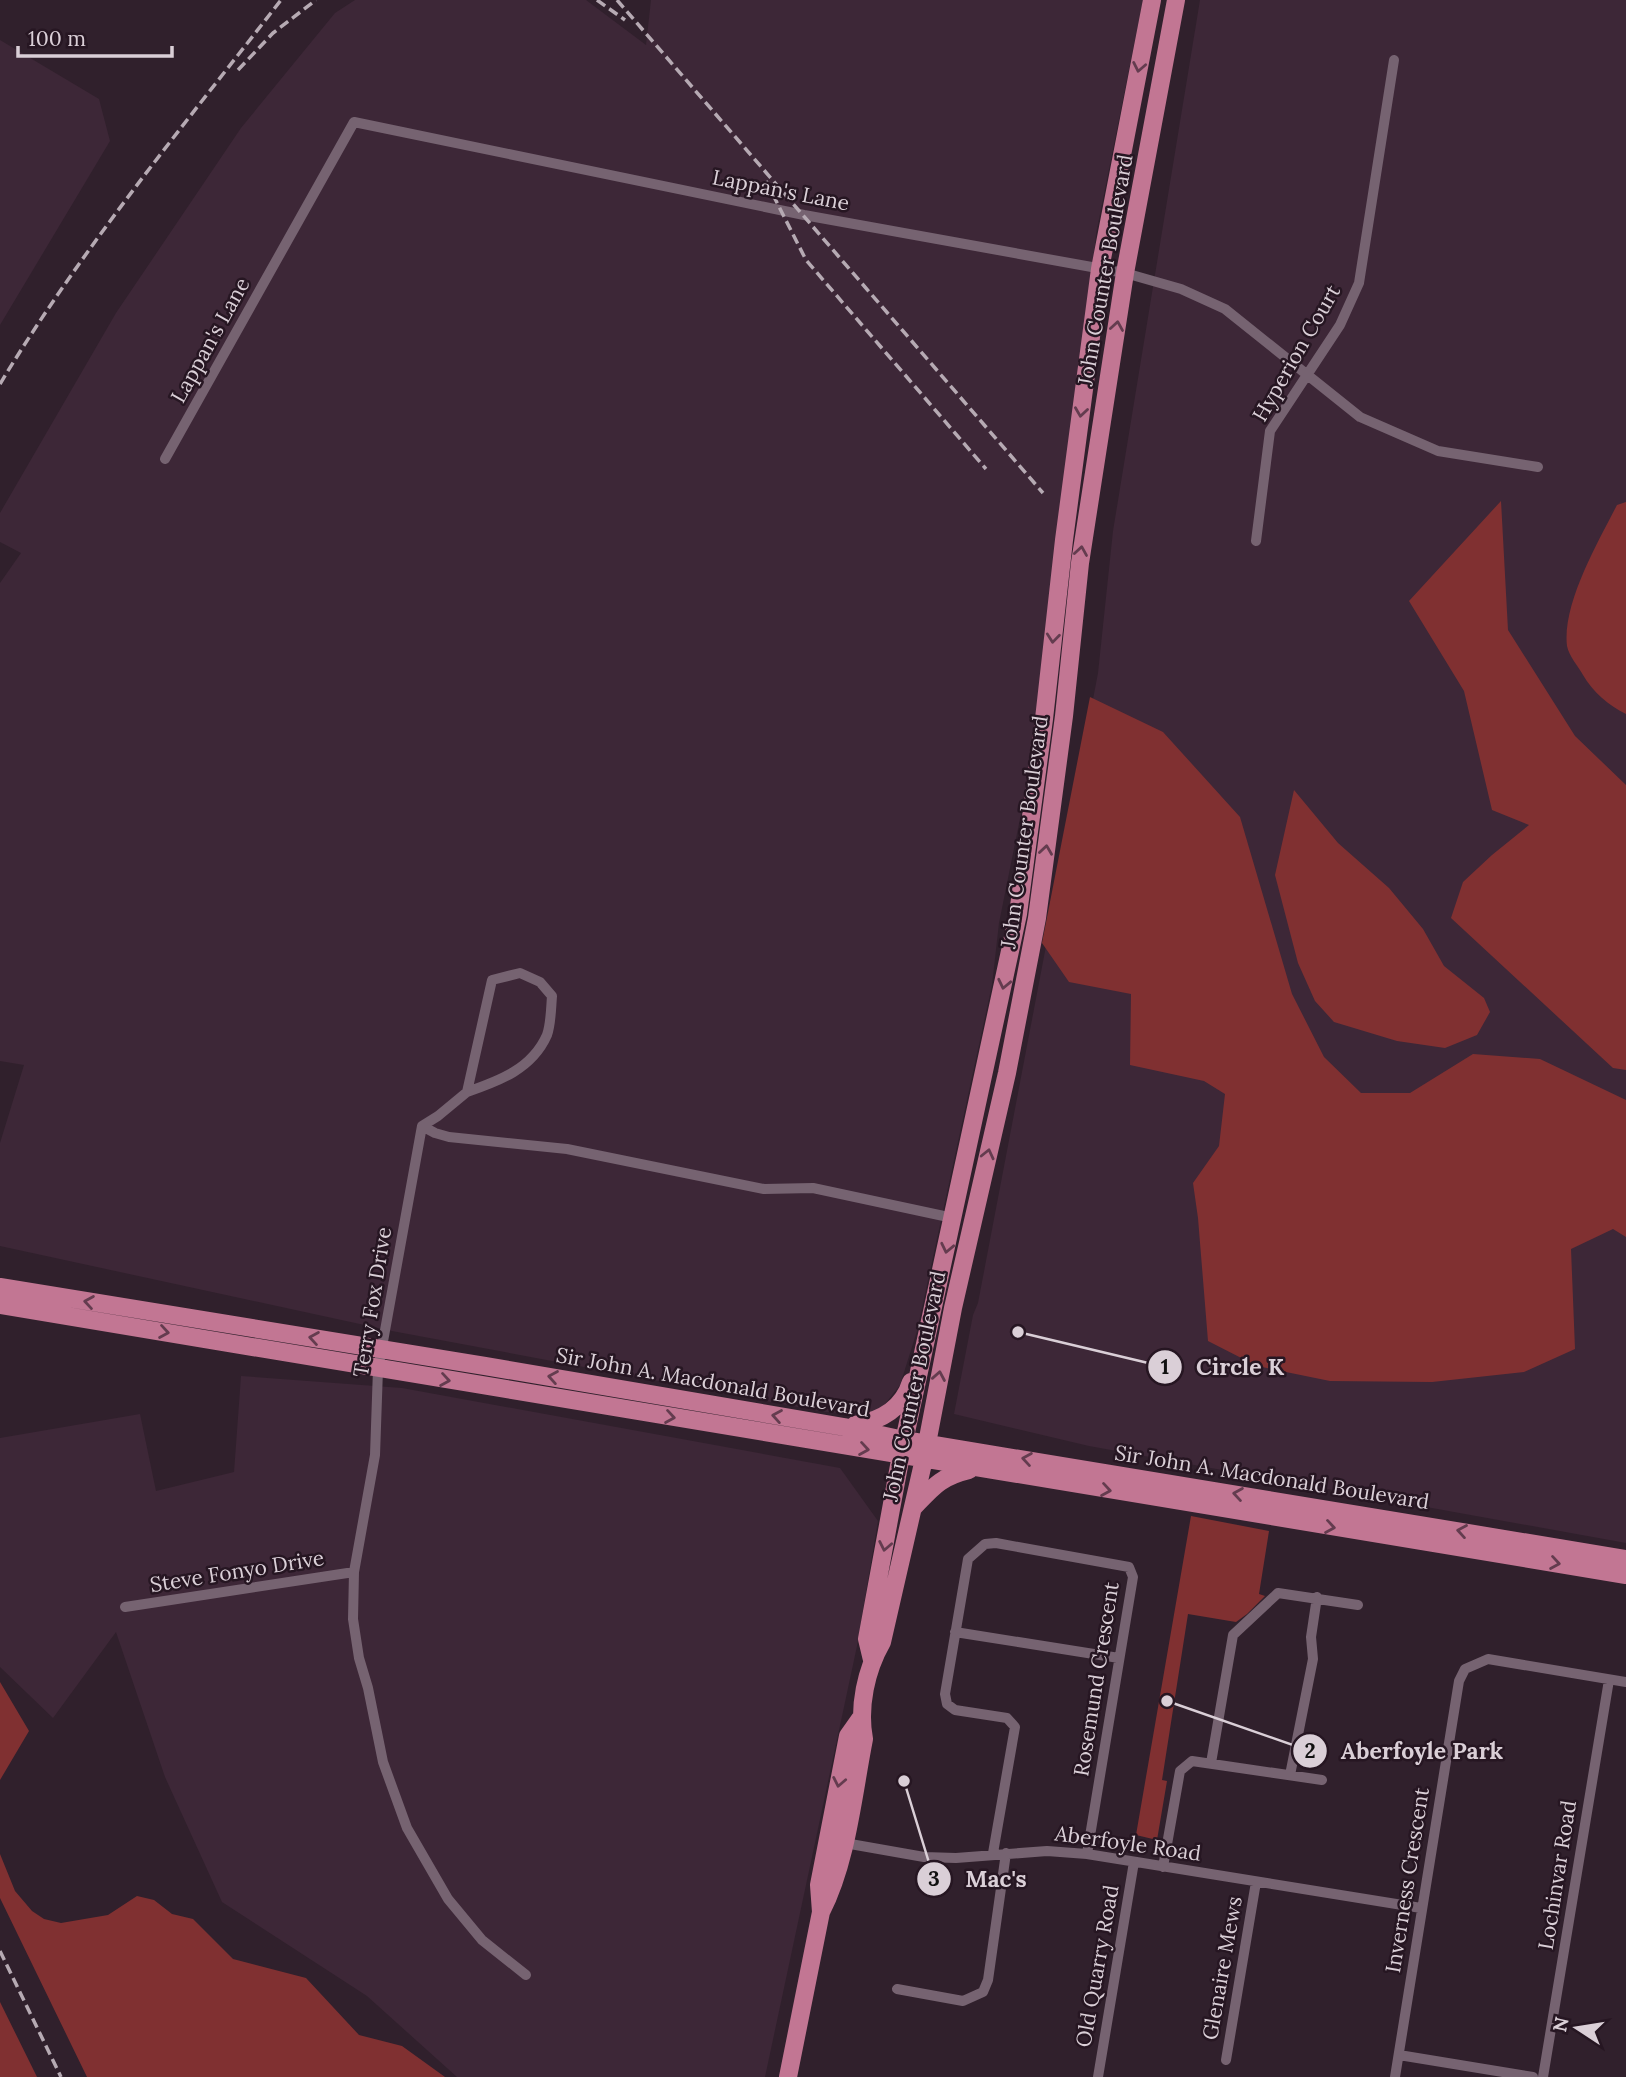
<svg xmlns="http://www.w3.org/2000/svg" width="1626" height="2077" font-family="Lora,serif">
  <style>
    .built { fill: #3d2737 }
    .green { fill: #803031 }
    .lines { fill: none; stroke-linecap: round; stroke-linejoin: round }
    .minor { stroke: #766371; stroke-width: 10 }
    .primary { stroke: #c27693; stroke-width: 18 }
    .rail { stroke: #b6aab3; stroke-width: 3.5; stroke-dasharray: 10 5; stroke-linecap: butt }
    .oneway { stroke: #643c4f }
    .labels { text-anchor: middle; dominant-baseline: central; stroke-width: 5; stroke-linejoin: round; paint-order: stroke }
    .street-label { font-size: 21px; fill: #dacfd7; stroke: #261622 }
    .leader { fill: none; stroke: #dacfd7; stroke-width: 2.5 }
    .callout-dot { fill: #dacfd7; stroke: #261622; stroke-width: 2.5 }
    .mark-label { font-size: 21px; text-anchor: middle; font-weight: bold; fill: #111 }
    .callout-label { font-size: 23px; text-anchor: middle; font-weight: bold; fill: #dacfd7; stroke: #261622; stroke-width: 5; stroke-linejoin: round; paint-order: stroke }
  </style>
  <rect width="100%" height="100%" fill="#30202c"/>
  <path class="built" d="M355,0h231l60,45 5,-45h492l-47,234 -35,381 -62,308 -7,62 -75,346 -17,54 -19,24 -23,6 -39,-4 -427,-80 -392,-85v-103l24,-78 -24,-4v-478l21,-30 -21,-11v-29l116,-200 125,-185 94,-115z
    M1200,0h426v1543l-537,-97 -135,-32 19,-99 5,-12 120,-630 15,-142z
    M0,40l99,59 11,42 -110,184z
    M241,1376l161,12 438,80 38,53 -21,125 -92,431h-308l-90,-81 -145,-94 -57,-125 -49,-145 -63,86 -53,-51v-229l140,-24 16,77 78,-19z"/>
  <path class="green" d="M1501,501l7,129 67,106 51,49v285l-13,-2 -162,-150 12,-36 29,-27 37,-30 -37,-15 -28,-119 -55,-90z
    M1626,502v212c-18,-9 -33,-22 -43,-39 -5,-9 -14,-19 -16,-29 -5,-42 31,-104 50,-141z
    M1090,697l73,35 77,85 52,177 32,63 37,36h49l63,-39 67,5 86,41v137l-13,-8 -42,20 4,100 -51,23 -92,10 -102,-1 -73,-15 -49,-25 -10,-123 -5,-35 26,-37 6,-52 -21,-13 -74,-16 1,-71 -62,-12 -27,-39z
    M1294,790l44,53 51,45 34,41 21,37 40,32 6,14 -13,23 -32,13 -48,-7 -63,-19 -19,-21 -17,-38 -23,-88z
    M1191,1516l78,15 -10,63 6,2 -18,18 -11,8 -48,-8 -26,166 5,1 -10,59 -21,-5z
    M0,1682l29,49 -29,49z
    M0,1854l15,37 17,20 12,8 17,4 47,-8 29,-19 17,4 18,14 21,5 40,40 73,19 53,57 43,11 43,31h-358l-87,-179z
    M0,2002l37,75h-37z"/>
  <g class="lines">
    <path class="minor" d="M165,459l189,-337 450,93 321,58 56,16 44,20 135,108 78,34 100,16
      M1256,541l14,-110 70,-106 19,-42 35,-223
      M422,1126l-44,243 -3,86 -21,117 -1,47 6,39 9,30 15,74 24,66 41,71 34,41 44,35
      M422,1126l13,7 14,4 118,12 197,40 49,-1 140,30
      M422,1126l16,-10 29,-24 25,-112 28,-7 20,9 12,14c-1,12 -1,28 -5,39 -15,34 -48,46 -80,57
      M125,1607l229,-35
      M955,1632l164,26
      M1211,1763l22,-128 45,-42 80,12
      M1290,1775l23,-116 -2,-22 6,-40
      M839,1842l85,15 32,1 91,-7 40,3 334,54
      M993,1853l22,-126 -8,-9 -52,-8 -8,-6 -2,-10 23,-135 17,-15 11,-1 133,24 4,10 -46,277
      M1163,1867l17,-96 12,-10 130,19
      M897,1989l66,12 20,-9 5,-12 18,-127
      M1399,2055l134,22
      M1226,2060l30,-178
      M1098,2077l36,-215
      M1395,2077l64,-396 6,-12 23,-10 138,23
      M1543,2077l66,-397"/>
    <path class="primary" d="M0,1287l485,79 359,61 60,13 722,119
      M0,1305l1626,270
      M855,1425c26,-4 48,-17 56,-43
      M913,1508c20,-21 27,-31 56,-38
      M872,1660l-5,-21 34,-184 117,-541 26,-195 20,-179 36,-271 52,-269
      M821,1912c26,-50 32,-117 43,-173 -6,-32 2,-69 18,-97l42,-183 29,-151 54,-235 30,-155 27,-202 16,-153 45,-290 51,-273
      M788,2077l33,-165 -2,-27 29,-149 12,-17"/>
    <path class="rail" d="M597,0l28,20
      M617,0l426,493
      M238,70l35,-37 43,-33
      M766,181l40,79 180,209
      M0,384c82,-136 184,-259 281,-384
      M0,1951l61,126"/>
  </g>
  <defs><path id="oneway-chevron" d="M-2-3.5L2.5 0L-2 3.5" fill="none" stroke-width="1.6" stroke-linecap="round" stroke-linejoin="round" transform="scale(1.75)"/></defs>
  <g class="oneway">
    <use href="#oneway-chevron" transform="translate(1139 67) rotate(101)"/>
    <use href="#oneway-chevron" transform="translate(1117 326) rotate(-81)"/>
    <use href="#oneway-chevron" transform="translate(1081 412) rotate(98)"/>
    <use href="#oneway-chevron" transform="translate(1081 551) rotate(-81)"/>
    <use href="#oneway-chevron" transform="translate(1053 638) rotate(96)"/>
    <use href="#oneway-chevron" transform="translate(1046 850) rotate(-82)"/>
    <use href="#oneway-chevron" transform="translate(1004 984) rotate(102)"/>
    <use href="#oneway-chevron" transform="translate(988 1154) rotate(-77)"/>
    <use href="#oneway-chevron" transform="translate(947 1248) rotate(102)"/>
    <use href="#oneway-chevron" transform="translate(89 1302) rotate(-171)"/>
    <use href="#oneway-chevron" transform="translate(164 1332) rotate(9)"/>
    <use href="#oneway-chevron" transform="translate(314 1338) rotate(-171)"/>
    <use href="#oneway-chevron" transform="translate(939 1376) rotate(-80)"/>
    <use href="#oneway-chevron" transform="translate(553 1377) rotate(-170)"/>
    <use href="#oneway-chevron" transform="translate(445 1380) rotate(9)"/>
    <use href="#oneway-chevron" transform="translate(777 1416) rotate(-170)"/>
    <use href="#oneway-chevron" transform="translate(670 1417) rotate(9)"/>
    <use href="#oneway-chevron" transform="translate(864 1449) rotate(9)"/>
    <use href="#oneway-chevron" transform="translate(1027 1459) rotate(-171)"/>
    <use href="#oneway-chevron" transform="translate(1106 1490) rotate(9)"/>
    <use href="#oneway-chevron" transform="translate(1238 1494) rotate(-171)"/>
    <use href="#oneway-chevron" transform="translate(1330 1527) rotate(9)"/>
    <use href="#oneway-chevron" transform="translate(1462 1531) rotate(-170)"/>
    <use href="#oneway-chevron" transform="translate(885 1546) rotate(101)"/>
    <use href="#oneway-chevron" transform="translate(1555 1563) rotate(9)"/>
    <use href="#oneway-chevron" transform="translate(839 1782) rotate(101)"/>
  </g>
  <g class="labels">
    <g class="street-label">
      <text transform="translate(781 190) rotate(11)">Lappan's Lane</text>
      <text transform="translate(1105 270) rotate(-80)">John Counter Boulevard</text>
      <text transform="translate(210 340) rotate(-61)">Lappan's Lane</text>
      <text transform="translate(1296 353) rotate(-60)">Hyperion Court</text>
      <text transform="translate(1024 832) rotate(-82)">John Counter Boulevard</text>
      <text transform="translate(372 1302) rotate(-81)">Terry Fox Drive</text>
      <text transform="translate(713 1382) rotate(10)">Sir John A. Macdonald Boulevard</text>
      <text transform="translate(914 1386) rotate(-78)">John Counter Boulevard</text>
      <text transform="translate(1272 1477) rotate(9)">Sir John A. Macdonald Boulevard</text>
      <text transform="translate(237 1571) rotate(-9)">Steve Fonyo Drive</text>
      <text transform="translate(1096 1679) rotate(-81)">Rosemund Crescent</text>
      <text transform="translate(1128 1843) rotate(8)">Aberfoyle Road</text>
      <text transform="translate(1557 1875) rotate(-81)">Lochinvar Road</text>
      <text transform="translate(1407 1880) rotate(-81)">Inverness Crescent</text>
      <text transform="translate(1097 1966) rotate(-80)">Old Quarry Road</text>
      <text transform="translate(1222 1968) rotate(-80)">Glenaire Mews</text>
    </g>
  </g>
  <path class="leader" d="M1018 1332L1165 1367M1167 1701L1310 1751M904 1781L934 1879"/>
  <g class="callout-dot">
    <circle cx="1018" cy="1332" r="7"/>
    <circle cx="1167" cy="1701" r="7"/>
    <circle cx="904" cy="1781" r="7"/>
    <circle cx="1165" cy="1367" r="18"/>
    <circle cx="1310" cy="1751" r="18"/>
    <circle cx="934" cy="1879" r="18"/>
  </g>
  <g class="mark-label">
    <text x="1165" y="1374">1</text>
    <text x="1310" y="1758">2</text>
    <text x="934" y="1886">3</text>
  </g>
  <g class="callout-label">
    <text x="1240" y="1375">Circle K</text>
    <text x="1422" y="1759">Aberfoyle Park</text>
    <text x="996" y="1887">Mac's</text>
  </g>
  <g transform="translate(1577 2028) rotate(282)" stroke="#261622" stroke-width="5" paint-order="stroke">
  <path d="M0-5L12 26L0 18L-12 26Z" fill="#dacfd7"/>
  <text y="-10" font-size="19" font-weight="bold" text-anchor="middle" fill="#dacfd7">N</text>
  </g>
  <path d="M18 46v10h154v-10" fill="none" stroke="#dacfd7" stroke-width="3.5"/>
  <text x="28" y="46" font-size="21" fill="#dacfd7" stroke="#261622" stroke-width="5" paint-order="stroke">100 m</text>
</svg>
